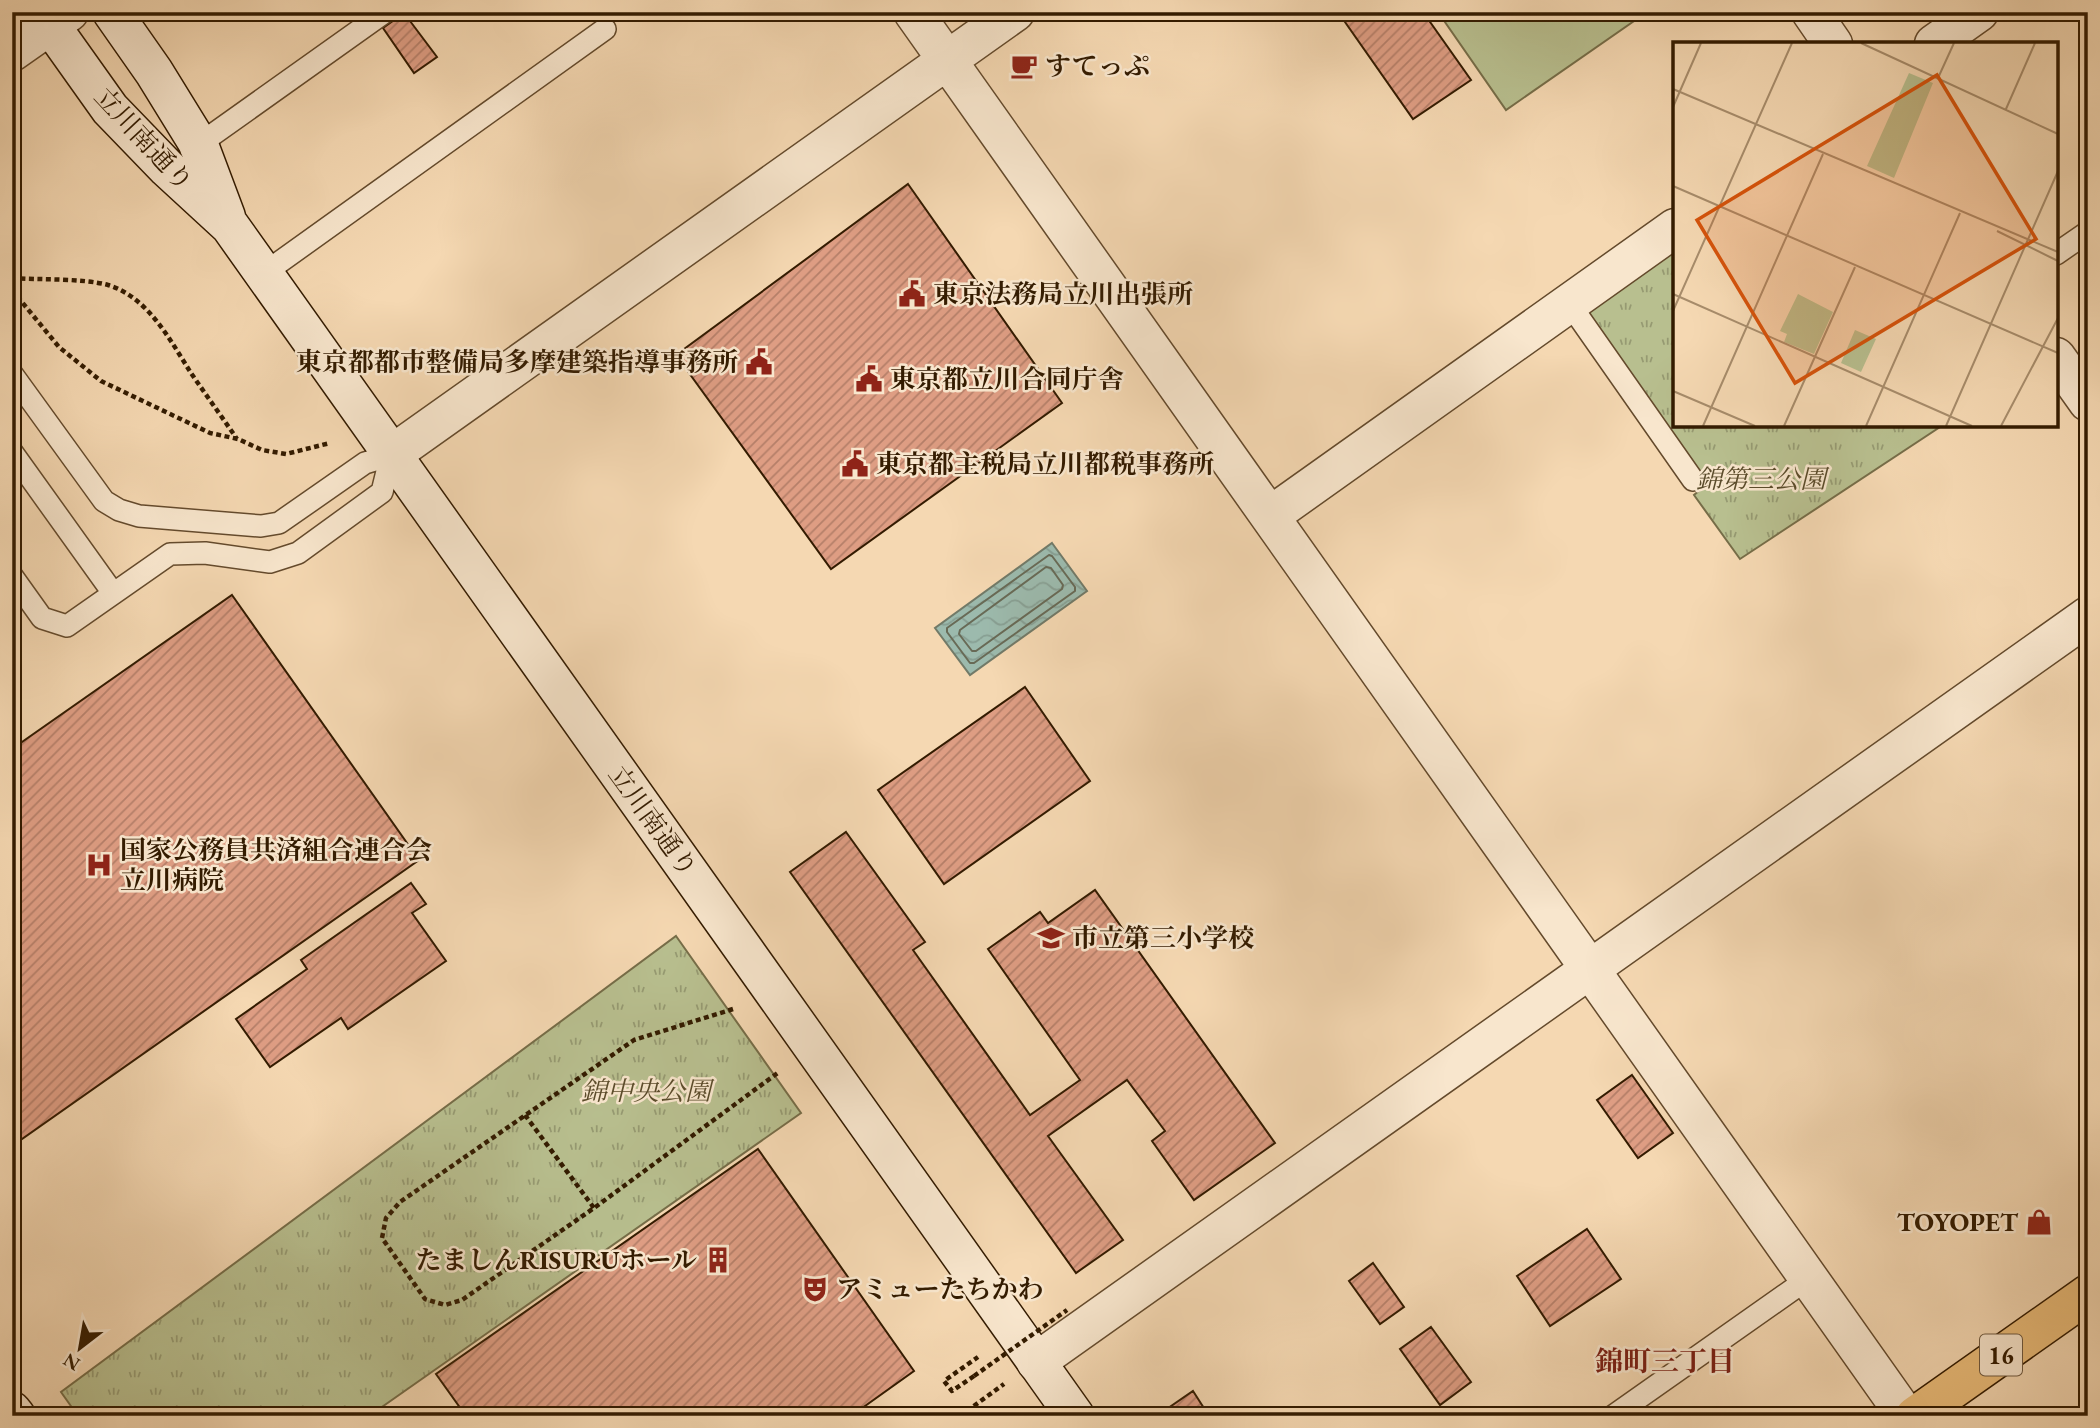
<svg xmlns="http://www.w3.org/2000/svg" width="2100" height="1428" font-family="'EB Garamond','Noto Serif JP',serif">
  <style>
    .grass { fill: #b8bf8f; stroke: #766d48; stroke-width: 2 }
    .park { fill: url(#park-tufts); stroke: #766d48; stroke-width: 2 }
    .water { fill: url(#water-waves); stroke: #727a68; stroke-width: 2 }
    .lines { fill: none; stroke-linecap: round; stroke-linejoin: round }
    .shore { stroke: #686a56; stroke-width: 2 }
    .building { fill: url(#building-hatch); stroke: #331b00; stroke-width: 2 }
    .lane-casing { stroke: #644a2c; stroke-width: 24 }
    .street-casing { stroke: #644a2c; stroke-width: 41 }
    .secondary-casing { stroke: #331b00; stroke-width: 41 }
    .primary-casing { stroke: #331b00; stroke-width: 41 }
    .path { stroke: #331b00; stroke-width: 4.5; stroke-dasharray: 5 3.5; stroke-linecap: butt }
    .lane { stroke: #f8e6cd; stroke-width: 21 }
    .street { stroke: #f8e6cd; stroke-width: 38 }
    .secondary { stroke: #f8e6cd; stroke-width: 38 }
    .primary { stroke: #eabc79; stroke-width: 38 }
    .path-bridge { stroke: #331b00; stroke-width: 4.5; stroke-dasharray: 5 3.5; stroke-linecap: butt }
    .labels { text-anchor: middle; dominant-baseline: central; stroke-width: 5; stroke-linejoin: round; paint-order: stroke }
    .shield { fill: #f8e6cd; stroke: #6e583e; stroke-width: 2 }
    .shield-label { font-size: 24px; font-weight: bold; fill: #331b00 }
    .poi-label { font-size: 26px; font-weight: bold; fill: #331b00; stroke: #f8e6cd; text-anchor: start }
    .street-label { font-size: 26px; fill: #331b00; stroke: #f8e6cd }
    .park-label { font-size: 26px; font-style: italic; fill: #5b4c2b; stroke: #f8e6cd }
    .neighbourhood-label { font-size: 28px; font-weight: bold; fill: #7a1f14; stroke: #f8e6cd }
    .inset-road { fill: none; stroke: #a78c6b; stroke-width: 2 }
    .view { fill: #d6530b; fill-opacity: 0.15; stroke: #d6530b; stroke-width: 3.5 }
    .inset-edge { fill: none; stroke: #331b00; stroke-width: 3.5 }
  </style>
  <defs>
    <pattern id="park-tufts" width="24" height="20" patternUnits="userSpaceOnUse" patternTransform="scale(1.75)"><rect width="24" height="20" fill="#b8bf8f"/><path d="M3 7l-1-3M5 7V3M7 7l1-3M15 17l-1-3M17 17v-4M19 17l1-3" fill="none" stroke="#969a72"/></pattern>
    <pattern id="water-waves" width="16" height="10" patternUnits="userSpaceOnUse" patternTransform="scale(1.75)"><rect width="16" height="10" fill="#9cbaad"/><path d="M0 5q4-4 8 0t8 0" fill="none" stroke="#879f93"/></pattern>
    <pattern id="building-hatch" width="6" height="6" patternUnits="userSpaceOnUse" patternTransform="scale(1.75)"><rect width="6" height="6" fill="#de9d83"/><path d="M-1 1l2-2M0 6l6-6M5 7l2-2" fill="none" stroke="#b57f69"/></pattern>
  </defs>
  <rect width="100%" height="100%" fill="#f5d8b2"/>
  <filter id="stains"><feTurbulence type="fractalNoise" baseFrequency=".00286" numOctaves="4"/><feColorMatrix values="0 0 0 0 .2 0 0 0 0 .09 0 0 0 0 .02 0 0 0 .5 -.17"/></filter>
  <radialGradient id="worn" r=".72"><stop offset=".6" stop-color="#630" stop-opacity="0"/><stop offset="1" stop-color="#630" stop-opacity=".3"/></radialGradient>
  <path class="grass" d="M1438,12h209l-141,98z"/>
  <path class="park" d="M1675,244v181h268l-203,134 -46,-64 12,-10 -123,-177z
    M676,936l125,177 -432,303h-291l-17,-24z"/>
  <path class="water" d="M1052,543l35,48 -117,84 -35,-47z"/>
  <g class="lines">
    <path class="shore" d="M1049,555l3,1 23,31v4l-101,72h-4l-23,-31v-4z
      M1046,567l5,1 12,17 -1,4 -86,62h-4l-13,-17 1,-4z"/>
  </g>
  <path class="building" d="M1338,12h85l48,68 -58,39z
    M404,13l33,44 -23,16 -31,-45z
    M908,184l154,219 -231,166 -155,-214z
    M232,595l187,265 -407,286v-397z
    M1025,687l65,94 -146,103 -66,-94z
    M846,832l79,110 -12,8 117,165 50,-35 -92,-131 52,-37 8,11 47,-33 180,253 -81,57 -42,-59 13,-10 -38,-51 -79,56 75,104 -47,33 -286,-401z
    M411,883l15,21 -14,9 34,48 -98,68 -7,-11 -71,49 -34,-48 71,-50 -6,-9z
    M1632,1075l41,58 -35,25 -41,-58z
    M758,1149l156,222 -63,45h-385l-30,-42z
    M1587,1229l34,50 -71,47 -33,-50z
    M1373,1263l31,44 -24,17 -31,-43z
    M1431,1327l40,55 -31,23 -40,-56z
    M1193,1391l16,25h-46l-2,-3z"/>
  <g class="lines">
    <g class="lane-casing">
      <path id="lane" d="M191,150l194,-138
        M2056,254l32,-22
        M263,274l342,-245
        M1569,303l124,177
        M12,374l92,127 15,9 20,6 122,10 18,-3 86,-60 26,-8 -9,37 -84,61 -28,9 -65,-9 -35,1 -103,72 -25,-8 -30,-42
        M12,452l101,141
        M1613,1416l196,-138"/>
    </g>
    <g class="street-casing">
      <path id="street" d="M913,12l993,1404
        M1811,12l22,32
        M1934,44l45,-32
        M12,52l57,-40
        M2056,357l32,45
        M391,455l624,-443
        M1270,516l405,-288
        M1036,1362l1052,-746"/>
    </g>
    <g class="secondary-casing">
      <path id="secondary" d="M41,12l69,97 57,59 63,58 845,1190
        M112,12l42,60 45,73 27,72
        M12,1411l4,5"/>
    </g>
    <g class="primary-casing">
      <path id="primary" d="M1915,1416l173,-122"/>
    </g>
    <path class="path" d="M12,278c28,2 70,0 96,7 40,12 62,55 83,88 15,22 31,44 46,66
      M12,290l47,57 42,34 109,52 28,6 24,11 24,4 44,-11
      M733,1009l-99,31 -234,162 -14,16 -4,20 43,61 20,6 17,-5 132,-92 185,-136
      M525,1115l69,93
      M974,1376l-22,15 -8,-10 34,-24
      M960,1416l44,-32"/>
    <use href="#lane" class="lane"/>
    <use href="#street" class="street"/>
    <use href="#secondary" class="secondary"/>
    <use href="#primary" class="primary"/>
    <path class="path-bridge" d="M974,1376l93,-66"/>
  </g>
  <defs>
    <g id="cafe-bare" transform="scale(2.1)"><path d="M-5.5-4.5H6V0H3Q3 3.5 0 3.5H-2.5Q-5.5 3.5-5.5 0ZM3-3.2v2h1.7v-2ZM-6 4.5H4V6H-6Z" fill="#8f2418" stroke="#f8e6cd" stroke-width="2.5" paint-order="stroke"/></g>
    <g id="civic-bare" transform="scale(2.1)"><path d="M-.6-6.5H3V-4.5H.6V-3L4-1V1h2V6H-6V1h2V-1L-.6-3ZM-1.2 2.5V6h2.4V2.5Z" fill="#8f2418" stroke="#f8e6cd" stroke-width="2.5" paint-order="stroke"/></g>
    <g id="hospital-bare" transform="scale(2.1)"><path d="M-5-5h3v3.5h4V-5h3V5h-3V1.5h-4V5h-3Z" fill="#8f2418" stroke="#f8e6cd" stroke-width="2.5" paint-order="stroke"/></g>
    <g id="school-bare" transform="scale(2.1)"><path d="M0-5L7-2L0 1L-7-2ZM-4 1L0 2.5L4 1V4Q0 6-4 4Z" fill="#8f2418" stroke="#f8e6cd" stroke-width="2.5" paint-order="stroke"/></g>
    <g id="shop-bare" transform="scale(2.1)"><path d="M-5-2.5h2.3a2.7 3.5 0 0 1 5.4 0H5L5.5 6h-11ZM-1.5-2.5h3a1.5 2.3 0 0 0-3 0Z" fill="#8f2418" stroke="#f8e6cd" stroke-width="2.5" paint-order="stroke"/></g>
    <g id="building-bare" transform="scale(2.1)"><path d="M-4-6H4V6H1V3H-1V6H-4ZM-2.5-4.3h1.7v1.8h-1.7ZM.8-4.3h1.7v1.8H.8ZM-2.5-1h1.7V.8h-1.7ZM.8-1h1.7V.8H.8Z" fill="#8f2418" stroke="#f8e6cd" stroke-width="2.5" paint-order="stroke"/></g>
    <g id="theatre-bare" transform="scale(2.1)"><path d="M-5-5.5Q0-4 5-5.5V0Q5 5 0 6Q-5 5-5 0ZM-3.3-2.5H-1v1.5H-3.3ZM1-2.5H3.3v1.5H1ZM-2.8 1Q0 5.5 2.8 1Z" fill="#8f2418" stroke="#f8e6cd" stroke-width="2.5" paint-order="stroke"/></g>
  </defs>
  <g fill-rule="evenodd">
    <use href="#cafe-bare" x="1024" y="66"/>
    <use href="#civic-bare" x="912" y="294"/>
    <use href="#civic-bare" x="759" y="362"/>
    <use href="#civic-bare" x="869" y="379"/>
    <use href="#civic-bare" x="855" y="464"/>
    <use href="#hospital-bare" x="99" y="865"/>
    <use href="#school-bare" x="1051" y="938"/>
    <use href="#shop-bare" x="2039" y="1222"/>
    <use href="#building-bare" x="718" y="1260"/>
    <use href="#theatre-bare" x="815" y="1289"/>
  </g>
  <g class="labels">
    <rect class="shield" x="1980" y="1334.5" width="42" height="41" rx="5"/>
    <g class="shield-label">
      <text x="2001" y="1355">16</text>
    </g>
    <g class="poi-label">
      <text x="1045" y="66">すてっぷ</text>
      <text x="933" y="294">東京法務局立川出張所</text>
      <text x="738" y="362" text-anchor="end">東京都都市整備局多摩建築指導事務所</text>
      <text x="890" y="379">東京都立川合同庁舎</text>
      <text x="876" y="464">東京都主税局立川都税事務所</text>
      <text x="120" y="850">国家公務員共済組合連合会<tspan x="120" dy="30">立川病院</tspan></text>
      <text x="1072" y="938">市立第三小学校</text>
      <text x="2018" y="1222" text-anchor="end">TOYOPET</text>
      <text x="697" y="1260" text-anchor="end">たましんRISURUホール</text>
      <text x="836" y="1289">アミューたちかわ</text>
    </g>
    <g class="street-label">
      <text transform="translate(144 139) rotate(47)">立川南通り</text>
      <text transform="translate(653 821) rotate(54)">立川南通り</text>
    </g>
    <g class="park-label">
      <text x="1761" y="479">錦第三公園</text>
      <text x="646" y="1091">錦中央公園</text>
    </g>
    <g class="neighbourhood-label">
      <text x="1665" y="1361">錦町三丁目</text>
    </g>
  </g>
  <g transform="translate(1673 42)">
    <rect width="385" height="385" fill="#f5d8b2"/>
    <path d="M182,288l21,9 -15,33 -20,-9z" fill="#b8bf8f"/>
    <path d="M236,31l24,10 -39,95 -27,-12zM125,252l35,18 -19,42 -30,-12 3,-8 -7,-3z" fill="#b8bf8f"/>
    <path class="inset-road" d="M188,1l197,91M265,36l16,-35M0,47l385,163M0,65l28,-64M333,67l29,-66M0,144l385,167M324,189l61,30M0,252l299,132M0,269l119,-268M0,349l82,35M30,384l120,-272M111,384l71,-159M193,384l94,-213M273,384l112,-255M328,384l57,-108"/>
    <path class="view" d="M264,33l99,164 -241,144 -98,-163z"/>
    <rect width="385" height="385" class="inset-edge"/>
  </g>
  <rect width="2100" height="1428" fill="none" stroke="#f5d8b2" stroke-width="42"/>
  <rect x="14" y="14" width="2072" height="1400" fill="none" stroke="#331b00" stroke-width="3.5"/>
  <rect x="21" y="21" width="2058" height="1386" fill="none" stroke="#331b00" stroke-width="2"/>
  <g transform="translate(80 1348) rotate(211)" stroke="#f8e6cd" stroke-width="5" paint-order="stroke">
  <path d="M0-5L12 26L0 18L-12 26Z" fill="#331b00"/>
  <text y="-10" font-size="19" font-weight="bold" text-anchor="middle" fill="#331b00">N</text>
  </g>
  <rect width="100%" height="100%" filter="url(#stains)"/>
  <rect width="100%" height="100%" fill="url(#worn)"/>
</svg>
